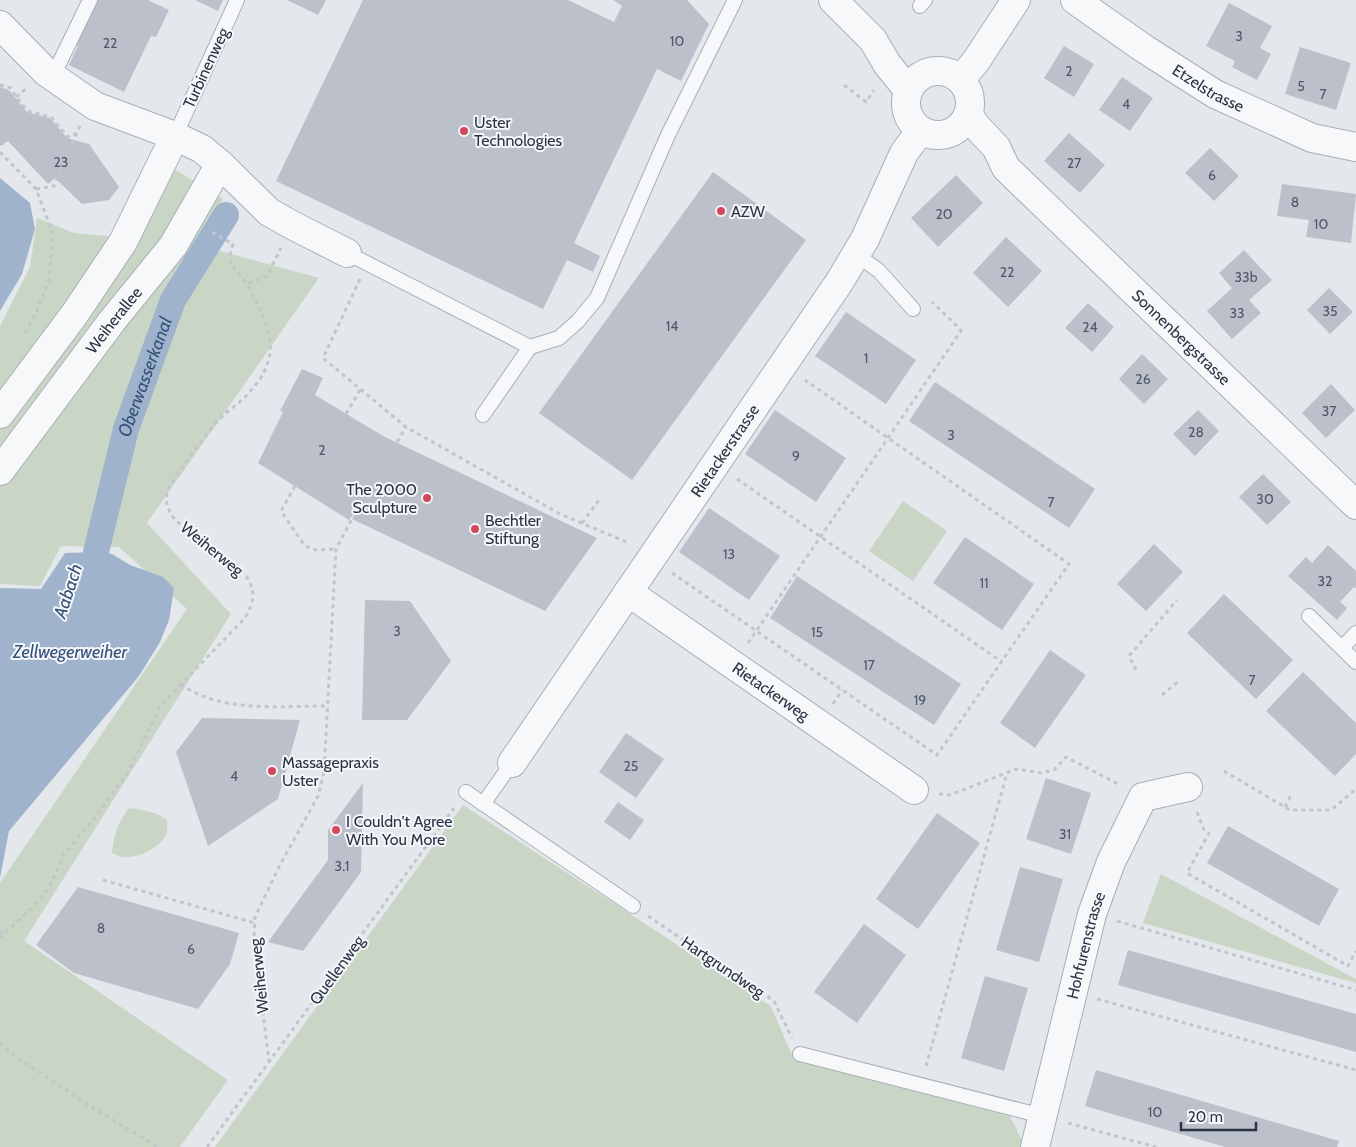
<svg xmlns="http://www.w3.org/2000/svg" width="1356" height="1147" font-family="Cabin,sans-serif">
  <style>
    .green { fill: #c9d6c5 }
    .water { fill: #9fb4cc }
    .lines { fill: none; stroke-linecap: round; stroke-linejoin: round }
    .canal { stroke: #9fb4cc; stroke-width: 26 }
    .building { fill: #bbc0ca }
    .service-casing { stroke: #a9aeb7; stroke-width: 16 }
    .minor-casing { stroke: #a9aeb7; stroke-width: 30 }
    .tertiary-casing { stroke: #a9aeb7; stroke-width: 30 }
    .path { stroke: #c2c5cb; stroke-width: 3; stroke-dasharray: 4 4; stroke-linecap: butt }
    .service { stroke: #f7f8fa; stroke-width: 14 }
    .minor { stroke: #f7f8fa; stroke-width: 28 }
    .tertiary { stroke: #f7f8fa; stroke-width: 28 }
    .poi-dot { fill: #d1495b; stroke: #f4f6f9; stroke-width: 2 }
    .labels { text-anchor: middle; dominant-baseline: central; stroke-width: 4; stroke-linejoin: round; paint-order: stroke }
    .number-label { font-size: 14px; fill: #4f5766 }
    .street-label { font-size: 16px; fill: #2b3445; stroke: #f4f6f9 }
    .poi-label { font-size: 16px; fill: #2b3445; stroke: #f4f6f9; text-anchor: start }
    .water-label { font-size: 18px; font-style: italic; fill: #34527a; stroke: #f4f6f9 }
  </style>
  <rect width="100%" height="100%" fill="#e4e7ec"/>
  <path class="green" d="M156,158l67,41 -25,46 121,33 -172,245 84,91 -207,327 204,139 -48,67h-180v-264l187,-274 -68,-62 -58,-1 -21,40 -40,-2v-258l30,-59 7,-49 37,15 44,4z
    M903,501l44,30 -34,50 -44,-30z
    M463,805l308,201 23,54 216,56 15,31h-810z
    M129,808c14,2 26,3 38,12 0,4 1,8 0,12 -5,15 -29,27 -44,25 -4,0 -7,-3 -11,-4 2,-20 6,-30 17,-45z
    M1161,874l195,105v4l-213,-60z"/>
  <path class="water" d="M0,178l30,25 5,26 -13,45 -22,37z
    M96,552l16,2 18,11 33,12 11,11 -5,32 -9,22 -21,34 -130,155 -9,47v-290l41,1 24,-36z"/>
  <g class="lines">
    <path class="canal" id="s1" d="M96,552l30,-123 47,-129 53,-85"/>
  </g>
  <path class="building" d="M83,0h65l21,10 -13,27 -5,-1 -27,56 -55,-27 9,-19 -14,-7z
    M195,0h28l-5,11z
    M287,0h39l-8,15z
    M363,0h205l46,22 8,-16 -9,-6h74l22,24 -28,57 -24,-12 -83,174 26,13 -7,16 -26,-12 -24,49 -267,-128z
    M1229,3l43,23 -12,22 11,6 -14,26 -25,-13 3,-6 -29,-15z
    M1064,46l30,18 -20,33 -30,-19z
    M1300,47l51,16 -15,47 -51,-16z
    M1122,77l31,21 -23,33 -31,-21z
    M0,87l9,3 18,22 23,6 17,20 22,6 30,43 -10,13 -27,4 -27,-26 -7,6 -40,-43 -7,5 -1,-1z
    M1069,133l36,32 -25,28 -36,-32z
    M1210,148l29,28 -25,25 -29,-28z
    M713,172l93,68 -174,240 -93,-67z
    M956,175l27,28 -45,44 -27,-29z
    M1282,184l74,10 -5,49 -45,-6 3,-17 -32,-4z
    M1006,237l36,34 -34,36 -35,-34z
    M1244,250l28,30 -23,20 12,13 -29,26 -25,-28 25,-23 -13,-15z
    M1329,288l24,24 -23,22 -23,-24z
    M1088,303l26,24 -22,25 -27,-24z
    M846,312l70,48 -30,44 -71,-48z
    M1142,354l26,25 -24,25 -25,-25z
    M302,369l21,9 -8,17 68,41 214,102 -52,73 -193,-92 9,-14 -12,15 -91,-57 25,-51 -3,-1z
    M935,382l160,107 -26,39 -160,-107z
    M1331,384l24,26 -29,28 -24,-25z
    M775,410l71,48 -30,44 -71,-48z
    M1198,410l21,21 -24,25 -22,-22z
    M1263,474l28,28 -24,23 -28,-28z
    M709,508l71,48 -31,44 -70,-48z
    M965,537l69,47 -32,46 -69,-47z
    M1154,544l29,28 -37,39 -29,-27z
    M1328,545l28,26v17l-2,-1 -14,15 7,6 -10,12 -49,-44 18,-19 6,6z
    M797,576l164,108 -27,41 -164,-107z
    M1224,594l69,66 -37,39 -69,-66z
    M365,600l45,1 41,60 -44,59h-45z
    M1050,650l36,25 -51,73 -35,-25z
    M1303,672l53,51v31l-21,22 -69,-65z
    M202,718l98,2 -22,79 -70,47 -32,-94z
    M626,733l38,26 -28,39 -37,-26z
    M1046,778l45,15 -20,61 -45,-15z
    M363,783l-2,89 -58,79 -35,-9 60,-82v-30z
    M618,802l26,18 -14,20 -26,-18z
    M937,813l43,30 -62,86 -42,-30z
    M1228,826l111,63 -20,37 -112,-63z
    M1020,867l43,12 -24,83 -43,-12z
    M78,887l161,46 -9,31 -32,45 -124,-36 -38,-28z
    M864,924l42,31 -49,68 -43,-31z
    M1128,950l228,64v38l-238,-67z
    M985,976l43,12 -24,83 -43,-13z
    M1096,1070l243,71 -2,6h-112l-140,-41z"/>
  <g class="lines">
    <g class="service-casing">
      <path id="service" d="M920,6l5,-6
        M53,76l37,-76
        M175,136l62,-136
        M347,253l183,94
        M856,254l23,17 34,38
        M483,415l47,-68 29,-9 19,-17 19,-23 71,-163 67,-135
        M1309,616l47,46
        M1342,648l14,-15
        M466,792l167,114
        M483,804l29,-41
        M800,1054l242,62"/>
    </g>
    <g class="minor-casing">
      <g id="minor">
        <path id="s2" d="M1075,0l68,48 72,46 97,44 44,9"/>
        <path d="M0,25l46,47 49,34 80,30 27,13 18,15 49,48 23,13 55,28"/>
        <path d="M961,79l15,-18 40,-61"/>
        <path d="M0,414l74,-99 49,-73 52,-106"/>
        <path id="s3" d="M0,471l112,-150 61,-75 47,-82"/>
        <path id="s4" d="M628,592l286,198"/>
        <path id="s5" d="M512,763l328,-482 25,-42 39,-86 16,-22"/>
        <path id="s6" d="M1035,1147l57,-233 19,-52 32,-65 45,-10"/>
      </g>
    </g>
    <g class="tertiary-casing">
      <g id="tertiary">
        <path d="M833,0l40,40 14,24 21,26"/>
        <circle cx="938" cy="103" r="32"/>
        <path id="s7" d="M969,115l7,11 20,21 10,21 350,337"/>
      </g>
    </g>
    <path class="path" d="M0,85l11,3 5,9 12,14 23,6 17,20 9,-4 3,-7
      M844,85l22,17 8,-12
      M16,97l11,-9
      M0,152l36,37 17,45 -4,45 -12,32 -12,22
      M36,189l18,-3 23,-53
      M212,232l21,12c-8,19 3,26 14,40
      M360,279l-37,79 83,69 154,87 69,29
      M346,414l15,-26
      M397,442l9,-15
      M737,479l265,183
      M295,486l-14,25 24,35 11,4 20,-1
      M582,523l17,-23
      M672,573l265,182 132,-191 -264,-184
      M748,643l213,-312 -2,-3 -27,-26
      M1136,670l-7,-14 48,-56
      M181,684c37,29 102,22 147,22
      M1162,695l16,-13
      M833,704l9,-14
      M1224,771l66,39h41l25,-21
      M939,794l11,1 66,-26 25,4 13,-3 12,-13 54,28
      M1285,807l6,-12
      M1197,812l7,18 5,3 -22,40 161,93 8,-15
      M103,880l152,43
      M648,916l126,85 18,37
      M1117,921l239,69
      M0,931l4,3
      M0,938l32,-30 17,-20 15,-34 28,-33 35,-47 34,-69 83,-86c14,-21 11,-34 -5,-52 -17,-12 -59,-38 -68,-53 -5,-9 -6,-18 -3,-26 16,-22 31,-45 48,-65 9,-11 22,-18 31,-28 39,-41 22,-69 0,-111l20,-8 14,-28
      M1097,999l259,71
      M0,1043l15,13 78,52 65,39
      M269,1063l-15,-126 1,-20 24,-50 39,-71 6,-24 12,-223 16,-30
      M926,1066l81,-293
      M1068,1123l88,24
      M207,1147l247,-339"/>
    <use href="#service" class="service"/>
    <use href="#minor" class="minor"/>
    <use href="#tertiary" class="tertiary"/>
  </g>
  <g class="poi-dot">
    <circle cx="464" cy="131" r="5"/>
    <circle cx="721" cy="211" r="5"/>
    <circle cx="427" cy="498" r="5"/>
    <circle cx="475" cy="529" r="5"/>
    <circle cx="272" cy="771" r="5"/>
    <circle cx="336" cy="830" r="5"/>
  </g>
  <g class="labels">
    <g class="number-label">
      <text x="1239" y="36">3</text>
      <text x="677" y="41">10</text>
      <text x="110" y="43">22</text>
      <text x="1069" y="71">2</text>
      <text x="1301" y="86">5</text>
      <text x="1323" y="94">7</text>
      <text x="1126" y="104">4</text>
      <text x="61" y="162">23</text>
      <text x="1074" y="163">27</text>
      <text x="1212" y="175">6</text>
      <text x="1295" y="202">8</text>
      <text x="944" y="214">20</text>
      <text x="1321" y="224">10</text>
      <text x="1007" y="272">22</text>
      <text x="1246" y="277">33b</text>
      <text x="1330" y="311">35</text>
      <text x="1237" y="313">33</text>
      <text x="672" y="326">14</text>
      <text x="1090" y="327">24</text>
      <text x="866" y="358">1</text>
      <text x="1143" y="379">26</text>
      <text x="1329" y="411">37</text>
      <text x="1196" y="432">28</text>
      <text x="951" y="435">3</text>
      <text x="322" y="450">2</text>
      <text x="796" y="456">9</text>
      <text x="1265" y="499">30</text>
      <text x="1051" y="502">7</text>
      <text x="729" y="554">13</text>
      <text x="1325" y="581">32</text>
      <text x="984" y="583">11</text>
      <text x="397" y="631">3</text>
      <text x="817" y="632">15</text>
      <text x="869" y="665">17</text>
      <text x="1252" y="680">7</text>
      <text x="920" y="700">19</text>
      <text x="631" y="766">25</text>
      <text x="234" y="776">4</text>
      <text x="1065" y="834">31</text>
      <text x="342" y="866">3.1</text>
      <text x="101" y="928">8</text>
      <text x="191" y="949">6</text>
      <text x="1155" y="1112">10</text>
    </g>
    <g class="street-label">
      <text transform="translate(206 68) rotate(-65)">Turbinenweg</text>
      <text stroke="none"><textPath href="#s2" startOffset="160">Etzelstrasse</textPath></text>
      <text stroke="none"><textPath href="#s3" startOffset="189">Weiherallee</textPath></text>
      <text stroke="none"><textPath href="#s7" startOffset="309">Sonnenbergstrasse</textPath></text>
      <text stroke="none"><textPath href="#s5" startOffset="378">Rietackerstrasse</textPath></text>
      <text transform="translate(212 549) rotate(39)">Weiherweg</text>
      <text stroke="none"><textPath href="#s4" startOffset="174">Rietackerweg</textPath></text>
      <text stroke="none"><textPath href="#s6" startOffset="208">Hohfurenstrasse</textPath></text>
      <text transform="translate(723 967) rotate(34)">Hartgrundweg</text>
      <text transform="translate(337 970) rotate(-54)">Quellenweg</text>
      <text transform="translate(259 976) rotate(-96)">Weiherweg</text>
    </g>
    <g class="poi-label">
      <text x="474" y="122">Uster<tspan x="474" dy="18">Technologies</tspan></text>
      <text x="731" y="211">AZW</text>
      <text x="417" y="489" text-anchor="end">The 2000<tspan x="417" dy="18">Sculpture</tspan></text>
      <text x="485" y="520">Bechtler<tspan x="485" dy="18">Stiftung</tspan></text>
      <text x="282" y="762">Massagepraxis<tspan x="282" dy="18">Uster</tspan></text>
      <text x="346" y="821">I Couldn't Agree<tspan x="346" dy="18">With You More</tspan></text>
    </g>
    <g class="water-label">
      <text stroke="none"><textPath href="#s1" startOffset="182">Oberwasserkanal</textPath></text>
      <text transform="translate(68 591) rotate(-72)">Aabach</text>
      <text x="70" y="652">Zellwegerweiher</text>
    </g>
  </g>
  <path d="M1181 1122v8h75v-8" fill="none" stroke="#2b3445" stroke-width="2.5"/>
  <text x="1188" y="1122" font-size="15" fill="#2b3445" stroke="#f4f6f9" stroke-width="4" paint-order="stroke">20 m</text>
</svg>
